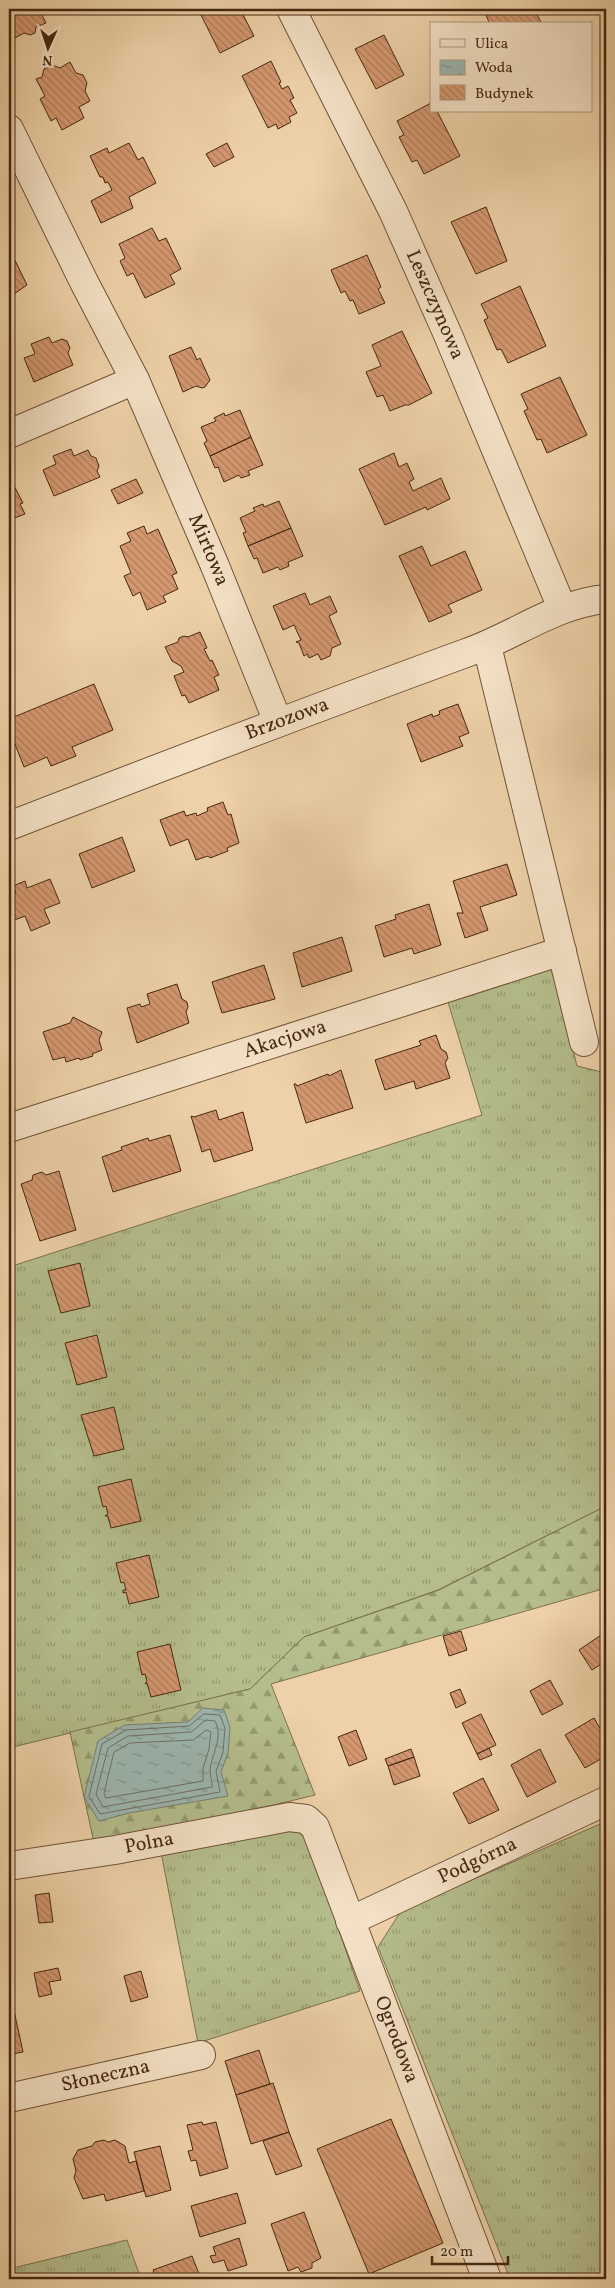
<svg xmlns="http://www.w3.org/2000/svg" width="615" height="2288" font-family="Vollkorn,serif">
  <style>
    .grass { fill: url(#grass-tufts); stroke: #7c724e }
    .forest { fill: url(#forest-firs); stroke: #7c724e }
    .water { fill: url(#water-ripples); stroke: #797d70 }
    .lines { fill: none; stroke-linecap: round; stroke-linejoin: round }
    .shore { stroke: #706e60; stroke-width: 1 }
    .building { fill: url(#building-back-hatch); stroke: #452711 }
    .minor-casing { stroke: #6f5237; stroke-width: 30 }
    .minor { stroke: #f4e1c6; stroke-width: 28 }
    .labels { text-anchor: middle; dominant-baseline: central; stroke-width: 4; stroke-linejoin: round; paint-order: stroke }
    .street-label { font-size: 20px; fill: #452711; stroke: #f4e1c6 }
  </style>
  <defs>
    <pattern id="grass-tufts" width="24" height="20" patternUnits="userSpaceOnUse" patternTransform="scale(1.25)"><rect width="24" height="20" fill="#b4bd8b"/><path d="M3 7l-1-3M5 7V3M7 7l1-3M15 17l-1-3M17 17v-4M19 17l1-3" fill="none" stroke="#949a70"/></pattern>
    <pattern id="forest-firs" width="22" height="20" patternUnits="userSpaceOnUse" patternTransform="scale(1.25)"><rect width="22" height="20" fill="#b4bd8b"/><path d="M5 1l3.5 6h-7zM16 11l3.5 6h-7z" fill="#949a70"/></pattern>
    <pattern id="water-ripples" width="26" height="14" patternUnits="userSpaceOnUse" patternTransform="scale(1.25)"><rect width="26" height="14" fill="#9bb6af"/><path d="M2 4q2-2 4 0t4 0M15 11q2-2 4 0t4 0" fill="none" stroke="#80948d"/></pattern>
    <pattern id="building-back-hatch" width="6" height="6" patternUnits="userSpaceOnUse" patternTransform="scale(1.25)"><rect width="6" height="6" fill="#d59870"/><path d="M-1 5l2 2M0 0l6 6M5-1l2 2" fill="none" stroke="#af7c5b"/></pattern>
  </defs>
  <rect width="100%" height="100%" fill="#eed1a8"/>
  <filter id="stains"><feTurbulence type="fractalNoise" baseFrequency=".004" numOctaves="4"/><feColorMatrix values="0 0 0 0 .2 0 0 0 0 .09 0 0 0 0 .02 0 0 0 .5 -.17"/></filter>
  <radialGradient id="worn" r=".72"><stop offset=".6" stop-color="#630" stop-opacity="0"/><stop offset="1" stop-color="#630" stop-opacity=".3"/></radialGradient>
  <path class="grass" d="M553,968l24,98 29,7v433l-168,84 -134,47 -54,52 -241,59v-481l473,-152 -34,-113z
    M600,1824l6,8v447h-96l-132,-332 23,-36z
    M294,1827l14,15 52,149 -162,52 -37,-191z
    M127,2240l14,39h-130l-2,-10z"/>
  <path class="forest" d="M606,1506v82l-335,96 44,111 -111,27 -110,21 -24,-111 180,-43 54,-52 135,-47z"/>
  <path class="water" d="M203,1708l21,2 6,17 -2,26 -7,19 7,24 -99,17 -30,8 -15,-24 14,-56 26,-16 64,-3z"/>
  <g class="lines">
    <path class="shore" d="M204,1714l16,1 5,13 -2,24 -7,19 4,21 -120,22 -11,-18 13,-52 24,-14 63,-4z
      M206,1720l9,1c9,18 -4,33 -5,50 0,6 3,11 2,16l-109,20 -7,-13 12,-46 20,-12 63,-4z
      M207,1730l4,2 -2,17 -6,19v13l-97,17 -2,-5 10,-41 16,-9 63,-3z"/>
  </g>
  <path class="building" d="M9,9h30l7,14 -10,4 -1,6 -5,2 -6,-2 -11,6 -4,-9z
    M198,9h42l14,27 -34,17z
    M483,9h51l8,15h-52z
    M384,35l20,40 -28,14 -21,-40z
    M271,61l10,21 -2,1 3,6 6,-3 6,12 -4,2 7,13 -8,4 2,5 -13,7 -2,-5 -8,4 -26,-52z
    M70,62l6,11 7,2 4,8 -2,8 5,10 -11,6 5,11 -22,12 -6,-12 -5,3 -11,-22 5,-3 -9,-17 6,-2 2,-8 8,-4 8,3z
    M431,103v8h6l23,45 -36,18 -7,-14 -5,2 -13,-25 5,-2 -7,-14z
    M129,143l9,17 5,-3 13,26 -27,14 4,11 -32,15 -10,-22 21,-11 -4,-8 -3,1 -2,-6h-3l-10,-21 17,-8 2,5z
    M227,143l7,14 -20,10 -8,-13z
    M486,207l21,54 -31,13 -25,-52z
    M152,228l7,13 7,-3 15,31 -11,6 5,9 -30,14 -12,-25 -6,3 -7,-15 5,-3 -6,-14z
    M9,248l18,37 -16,11 -2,-1z
    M367,255l14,32 -3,2 7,14 -26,11 -6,-14 -3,1 -5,-10 -4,2 -10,-23z
    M520,286l26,60 -38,17 -7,-14 -4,1 -13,-30 4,-2 -7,-14z
    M402,331l30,62 -23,12h-4l-15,6 -7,-16 -6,2 -11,-25 15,-6 -9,-21z
    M49,337l3,6 10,-4 5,2 3,7 -2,5 5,12 -39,17 -10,-24 11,-4 -4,-10z
    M191,347l6,13 3,-2 10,22 -5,7 -3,1 -6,-2 -13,6 -14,-36z
    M560,377l27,58 -40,18 -6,-14 -4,1 -13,-29 4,-2 -7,-15z
    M240,410l11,27 -41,19 -6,-13 3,-2 -6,-14 15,-6 -2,-3 10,-5 1,3z
    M251,437l12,28 -15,6 2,4 -9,3 -2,-3 -15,7 -6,-15 -3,1 -5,-12z
    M71,449l3,7 14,-6 3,6 5,2 3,8 -2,5 3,6 -46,19 -11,-26 13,-6 -3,-8z
    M394,453l5,14 8,-4 7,16 -5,3 4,9 28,-13 9,21 -23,11 -1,-3 -41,18 -26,-56z
    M9,476l14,27 -3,1 5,10 -16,6z
    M136,479l7,14 -25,11 -7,-14z
    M279,501l12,27 -43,18 -5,-13 3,-1 -6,-14 15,-7 -2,-3 10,-4 1,3z
    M144,526l3,8 11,-5 19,44 -5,2 6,14 -15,7 3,6 -19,8 -7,-18 -7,4 -9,-20 7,-3 -11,-27 11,-5 -4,-8z
    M291,528l12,28 -15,6 1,4 -9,4 -2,-3 -15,6 -6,-15 -3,1 -6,-13z
    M422,546l9,20 34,-15 17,39 -34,15 4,7 -23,10 -30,-66z
    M305,593l5,12 20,-9 7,16 -8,4 12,28 -9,4 -2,8 -9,4 -3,-6 -9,4 -2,-4 -3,2 -5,-13 -3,-1 5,-2 -7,-15 -11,5 -10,-24z
    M200,632l7,16 -3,1 6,12 2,-1 7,15 -5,2 5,13 -30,13 -4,-8 -3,1 -8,-20 10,-4 -3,-6 -9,-5 -7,-14 13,-5 1,-4 5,-2 4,1z
    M94,684l19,46 -41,17 4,9 -25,10 -4,-9 -23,10 -15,-38v-10z
    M458,704l11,29 -10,4 4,9 -42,16 -14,-38 25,-10 1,3 7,-3 -1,-3z
    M223,802l5,13 3,-1 8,29 -12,5 1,3 -18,7 -2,-2 -12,4 -8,-21 -18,7 -10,-26 24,-9 2,5 10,-3 1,3 11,-5 -1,-3z
    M122,837l13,34 -43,17 -13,-34z
    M507,864l10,31 -37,12 8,23 -23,8 -8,-25h6l-10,-32z
    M50,879l10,24 -16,6 6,14 -19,8 -6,-15 -13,5 -3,-7v-18l7,-3 -3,-7 12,-5 2,7z
    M429,904l12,41 -27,9 -2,-6 -28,9 -9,-31 21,-7 -1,-4z
    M342,937l10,34 -50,16 -9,-34z
    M264,965l11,34 -53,14 -10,-31z
    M177,984l5,15 5,3 1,5 -2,5 3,11 -52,20 -10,-35 13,-4 1,3 9,-3 -3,-10z
    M73,1017l29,15 -3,8 3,10 -10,4 1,2 -13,4 -1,-2 -13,4 -1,-5 -12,3 -10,-28 27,-9z
    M436,1035l5,14 5,3 2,6 -3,5 5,15 -34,11 -2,-8 -29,9 -10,-30 46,-15 -2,-4z
    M341,1070l12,38 -47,15 -12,-39h2l1,2 31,-12 1,2z
    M216,1110l3,10 24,-8 10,38 -39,12 -4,-13 -8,3 -11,-36 3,1z
    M170,1135l11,36 -68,21 -11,-35 20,-7 -1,-3 27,-9 1,3z
    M59,1171l17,59 -36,11 -19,-57 11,-4 1,-5 9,-3 4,3z
    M80,1263l10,43 -29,7 -13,-42z
    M97,1335l10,42 -30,8 -12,-42z
    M114,1407l10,42 -30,7 -13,-41z
    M131,1479l10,42 -30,7 -3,-12h-3l3,-2 -2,-8 -3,1 -5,-20z
    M149,1555l10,42 -30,7 -3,-12 -3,1v-3h3l-2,-8 -3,1 -5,-20z
    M461,1631l6,19 -18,6 -6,-20z
    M604,1633l2,4v24l-14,9 -13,-20z
    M170,1644l11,46 -30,7 -4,-14 -2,1 2,-3 -2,-7 -3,1 -5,-23z
    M550,1680l13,24 -21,11 -12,-24z
    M460,1689l6,14 -10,5 -6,-15z
    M481,1714l15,31 -19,9 -15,-31z
    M594,1718l12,21v17l-21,12 -20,-33z
    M356,1730l11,29 -18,7 -11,-29z
    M489,1748l3,7 -12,5 -3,-6z
    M411,1749l3,8 -26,9 -3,-7z
    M540,1749l16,33 -29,15 -16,-32z
    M414,1757l6,19 -26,9 -6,-19z
    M483,1778l16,32 -30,14 -16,-31z
    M49,1893l4,29 -14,1 -4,-28z
    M58,1968l3,12 -12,2 3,12 -13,3 -5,-24z
    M141,1971l7,26 -17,5 -7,-26z
    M13,2006l10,46 -11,2 1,7 -4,1v-55z
    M259,2050l11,34 -34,11 -11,-34z
    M273,2083l16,49 -38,12 -15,-49z
    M391,2119l52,124 -74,31 -52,-125z
    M202,2122l1,3 13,-3 12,46 -28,8 -4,-16 -5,1 -3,-10 5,-1 -6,-25z
    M289,2132l13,34 -26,9 -13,-34z
    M104,2140l4,2 7,-2 10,6 4,17 7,-2 8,30 -38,10 -2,-7 -21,5 -9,-21 2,-7 -3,-12 5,-9 14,-4 3,-4z
    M160,2146l11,44 -25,7 -12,-45z
    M237,2193l9,30 -46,14 -9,-31z
    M304,2212l17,46 -9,5v5l-11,4 -3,-5 -10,4 -17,-47z
    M239,2238l8,27 -19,6 -4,-11 -11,3 -3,-7 6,-1 -3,-8z
    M192,2256l9,23h-45l-3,-9z"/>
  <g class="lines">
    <g class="minor-casing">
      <g id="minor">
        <path id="s1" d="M291,9l102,202 55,124 114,273"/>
        <path id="s2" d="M9,129l75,153 51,98 80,186 63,156"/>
        <path d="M9,434l126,-54"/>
        <path d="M487,646l97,396"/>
        <path id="s3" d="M9,826c152,-59 304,-117 457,-173 49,-17 88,-49 140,-54"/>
        <path id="s4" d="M9,1128l553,-177"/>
        <path id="s5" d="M9,1866l106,-16 174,-33 17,2 9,8 172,452"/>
        <path id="s6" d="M350,1921l256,-120"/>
        <path id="s7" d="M9,2098l192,-43"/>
      </g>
    </g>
    <use href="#minor" class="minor"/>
  </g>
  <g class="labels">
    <g class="street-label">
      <text stroke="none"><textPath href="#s1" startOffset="329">Leszczynowa</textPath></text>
      <text stroke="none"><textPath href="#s2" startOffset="466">Mirtowa</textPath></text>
      <text stroke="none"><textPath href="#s3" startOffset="298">Brzozowa</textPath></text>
      <text stroke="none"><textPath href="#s4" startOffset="290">Akacjowa</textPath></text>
      <text stroke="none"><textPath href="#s5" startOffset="142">Polna</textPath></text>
      <text stroke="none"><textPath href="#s6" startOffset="141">Podgórna</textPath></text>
      <text stroke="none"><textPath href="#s5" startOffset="541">Ogrodowa</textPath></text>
      <text stroke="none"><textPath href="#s7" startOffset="99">Słoneczna</textPath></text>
    </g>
  </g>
  <rect width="615" height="2288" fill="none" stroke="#eed1a8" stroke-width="30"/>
  <rect x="10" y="10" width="595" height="2268" fill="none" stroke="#452711" stroke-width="2.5"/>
  <rect x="15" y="15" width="585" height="2258" fill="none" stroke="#452711"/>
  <rect x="430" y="22" width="162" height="90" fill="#f4e1c6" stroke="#ae977e"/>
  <rect x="440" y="39" width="25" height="8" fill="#f4e1c6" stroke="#ae977e"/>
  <text x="475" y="48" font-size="15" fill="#452711">Ulica</text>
  <rect x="440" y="60" width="25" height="15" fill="url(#water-ripples)" stroke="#ae977e"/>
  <text x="475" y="72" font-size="15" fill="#452711">Woda</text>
  <rect x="440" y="85" width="25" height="15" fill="url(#building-back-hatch)" stroke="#ae977e"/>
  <text x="475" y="98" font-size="15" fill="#452711">Budynek</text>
  <g transform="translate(48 48) rotate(183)" stroke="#f4e1c6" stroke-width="4" paint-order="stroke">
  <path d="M0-4L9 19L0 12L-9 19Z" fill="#452711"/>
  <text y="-8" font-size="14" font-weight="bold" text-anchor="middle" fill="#452711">N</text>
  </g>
  <path d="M432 2256v8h76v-8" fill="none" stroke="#452711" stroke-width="2.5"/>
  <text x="440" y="2256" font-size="15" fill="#452711" stroke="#f4e1c6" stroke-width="4" paint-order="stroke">20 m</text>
  <rect width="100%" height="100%" filter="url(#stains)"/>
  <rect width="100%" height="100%" fill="url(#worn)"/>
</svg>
